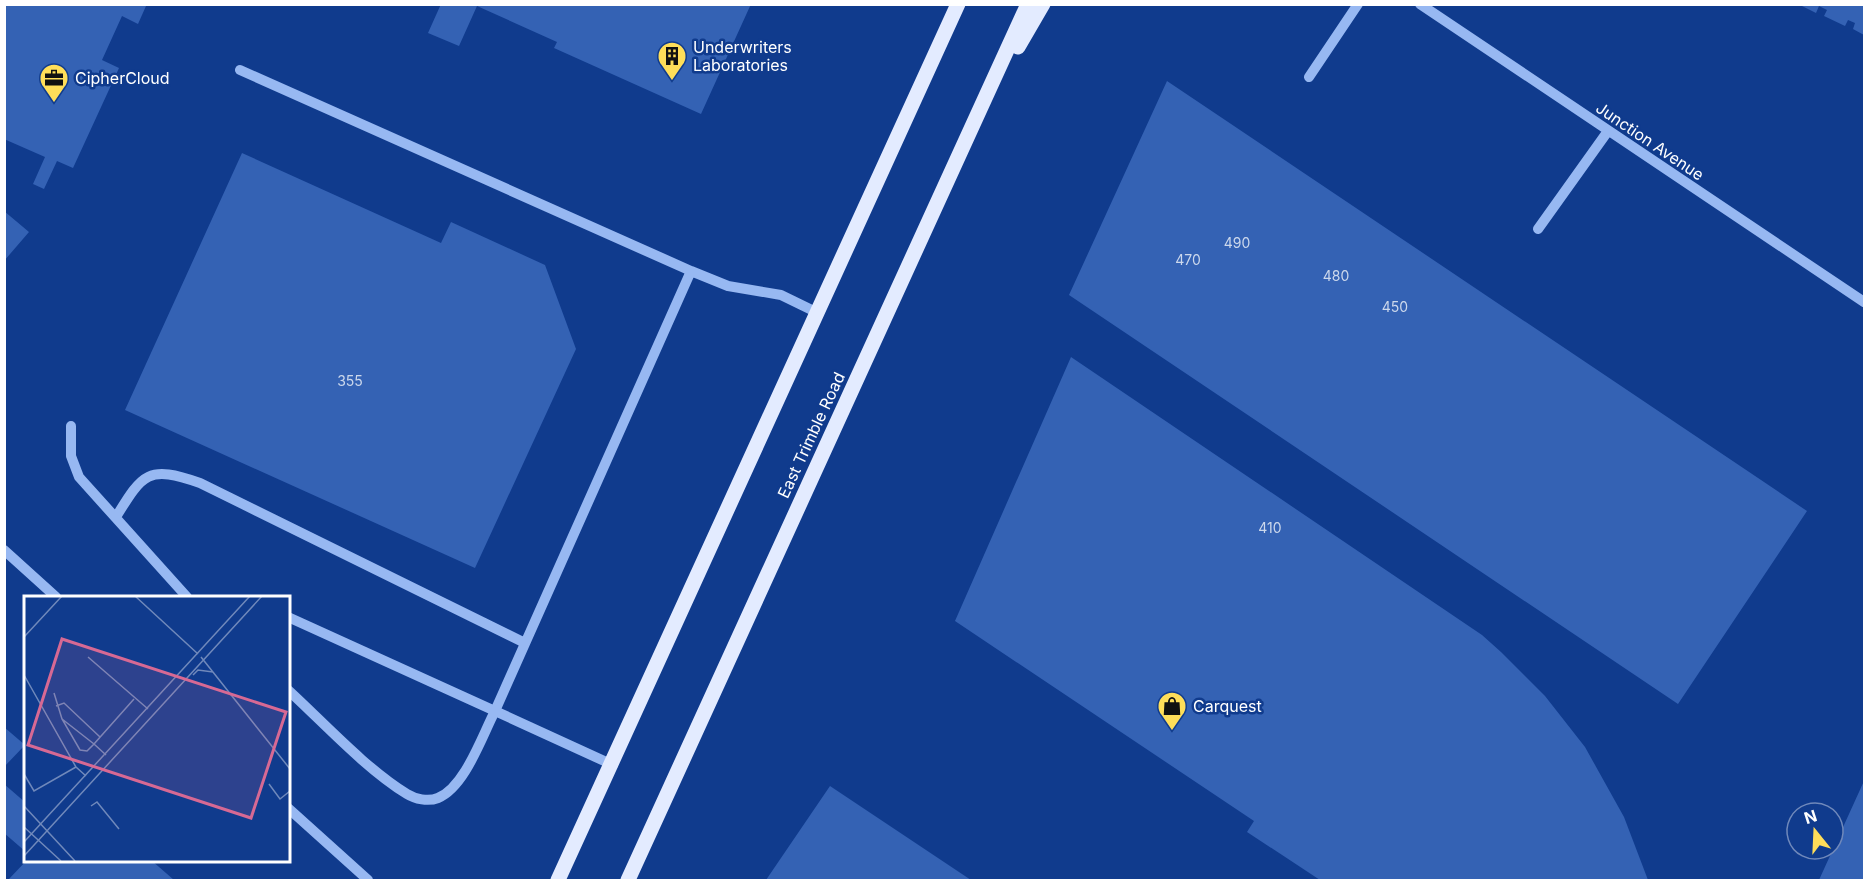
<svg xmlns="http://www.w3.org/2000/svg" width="1869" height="885" font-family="Inter,sans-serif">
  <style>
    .building { fill: #3462b4 }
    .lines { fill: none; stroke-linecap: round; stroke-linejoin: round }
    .minor { stroke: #97b8f2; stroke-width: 10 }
    .major { stroke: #e3ebff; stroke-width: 15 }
    .labels { text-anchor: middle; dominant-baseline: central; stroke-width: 5; stroke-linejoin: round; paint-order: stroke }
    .number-label { font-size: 14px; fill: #ccd8ec }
    .poi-label { font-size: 16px; fill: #fff; stroke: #103b8d; text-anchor: start }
    .street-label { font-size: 16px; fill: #fff; stroke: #103b8d }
    .inset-road { fill: none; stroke: #7089bb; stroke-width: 1.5 }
    .view { fill: #d76994; fill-opacity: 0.15; stroke: #d76994; stroke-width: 3 }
    .inset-edge { fill: none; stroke: #fff; stroke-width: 3 }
  </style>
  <rect width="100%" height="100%" fill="#103b8d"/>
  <path class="building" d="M4,4l142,2 -8,18 -16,-8 -20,44 17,8 -46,100 -16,-7 -13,28 -11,-5 12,-27 -41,-18z
    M441,4h310l-50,110 -147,-66 3,-6 -80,-36 -18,40 -31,-13z
    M1798,4h66v31l-11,-6 2,-6 -7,-3 -3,6 -21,-10 3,-6 -8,-4 -3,7z
    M1167,81l640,430 -129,193 -609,-409z
    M242,153l199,90 10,-21 94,43 31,84 -101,219 -350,-158z
    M4,211l25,21 -25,29z
    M1071,357l411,278 19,17 44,44 40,51 39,70 24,63h-328l-73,-48 7,-11 -299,-200z
    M4,727l21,18 -21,22z
    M1864,781v99h-45z
    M4,784l22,19v49l-22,-19z
    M830,786l141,94h-205z
    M27,860h124l23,20h-166z"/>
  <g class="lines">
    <path class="minor" d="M1420,4l444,298
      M240,70l451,201 37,15 53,9 37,18
      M1309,77l49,-73
      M1538,229l70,-98
      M71,426v30l8,21 108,120
      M116,517c27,-44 32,-52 84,-34l325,160
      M4,550l52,47
      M288,617l207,94c-13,25 -30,76 -57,87 -10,4 -23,1 -31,-4 -41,-25 -84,-72 -119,-104
      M613,765l-118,-54 196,-440
      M288,808l80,72"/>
    <path class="major" d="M1018,47l25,-43
      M558,880l400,-876
      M628,880l400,-876"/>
  </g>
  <defs>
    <g id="building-pin" transform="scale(1.5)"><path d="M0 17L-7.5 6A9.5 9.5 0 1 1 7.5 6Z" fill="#ffde59" stroke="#103b8d"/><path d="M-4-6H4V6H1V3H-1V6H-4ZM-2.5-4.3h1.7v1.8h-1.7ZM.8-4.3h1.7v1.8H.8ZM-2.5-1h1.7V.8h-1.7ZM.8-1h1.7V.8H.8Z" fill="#111"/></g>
    <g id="office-pin" transform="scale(1.5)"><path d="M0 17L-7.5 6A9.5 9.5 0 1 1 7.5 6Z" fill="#ffde59" stroke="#103b8d"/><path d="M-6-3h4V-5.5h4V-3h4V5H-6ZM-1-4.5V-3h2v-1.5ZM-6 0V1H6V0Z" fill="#111"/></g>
    <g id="shop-pin" transform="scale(1.5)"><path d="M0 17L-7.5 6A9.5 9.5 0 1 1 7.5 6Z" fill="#ffde59" stroke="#103b8d"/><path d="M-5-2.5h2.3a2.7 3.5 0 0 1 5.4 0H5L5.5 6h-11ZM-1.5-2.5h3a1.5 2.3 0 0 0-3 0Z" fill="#111"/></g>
  </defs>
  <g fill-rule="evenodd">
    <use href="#building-pin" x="672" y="56"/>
    <use href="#office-pin" x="54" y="78"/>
    <use href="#shop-pin" x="1172" y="706"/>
  </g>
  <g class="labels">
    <g class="number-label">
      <text x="1237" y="242">490</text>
      <text x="1188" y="259">470</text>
      <text x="1336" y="275">480</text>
      <text x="1395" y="306">450</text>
      <text x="350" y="380">355</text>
      <text x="1270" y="527">410</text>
    </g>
    <g class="poi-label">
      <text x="693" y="47">Underwriters<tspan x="693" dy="18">Laboratories</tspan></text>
      <text x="75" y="78">CipherCloud</text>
      <text x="1193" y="706">Carquest</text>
    </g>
    <g class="street-label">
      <text transform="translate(1650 141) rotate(34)">Junction Avenue</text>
      <text transform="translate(811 435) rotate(-65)">East Trimble Road</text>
    </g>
  </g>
  <g transform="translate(24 596)">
    <rect width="266" height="266" fill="#103b8d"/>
    <path class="inset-road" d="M111,0l63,58M0,41l38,-41M64,61l60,52M177,61l89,112M0,79l52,92 10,9M169,79l5,-5 15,2M30,97l8,26 18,31 7,1 7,-7 -32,-25M32,110l8,-3 36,34M82,159l-12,-11 40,-45M0,178l10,17 42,-24M245,188l11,15 10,-8M0,210l51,55M67,210l6,-4 22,27M0,231l37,34M0,246l226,-246M0,260l238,-260"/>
    <path class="view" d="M38,43l224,73 -35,106 -223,-73z"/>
    <rect width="266" height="266" class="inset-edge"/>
  </g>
  <rect width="1869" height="885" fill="none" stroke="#ffffff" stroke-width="12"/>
  <g transform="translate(1815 831) rotate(342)"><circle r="28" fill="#103b8d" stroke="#7089bb" stroke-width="1.5"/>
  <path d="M0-4.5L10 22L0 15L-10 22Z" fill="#ffde59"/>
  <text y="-9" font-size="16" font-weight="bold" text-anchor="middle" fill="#ffffff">N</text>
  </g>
</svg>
